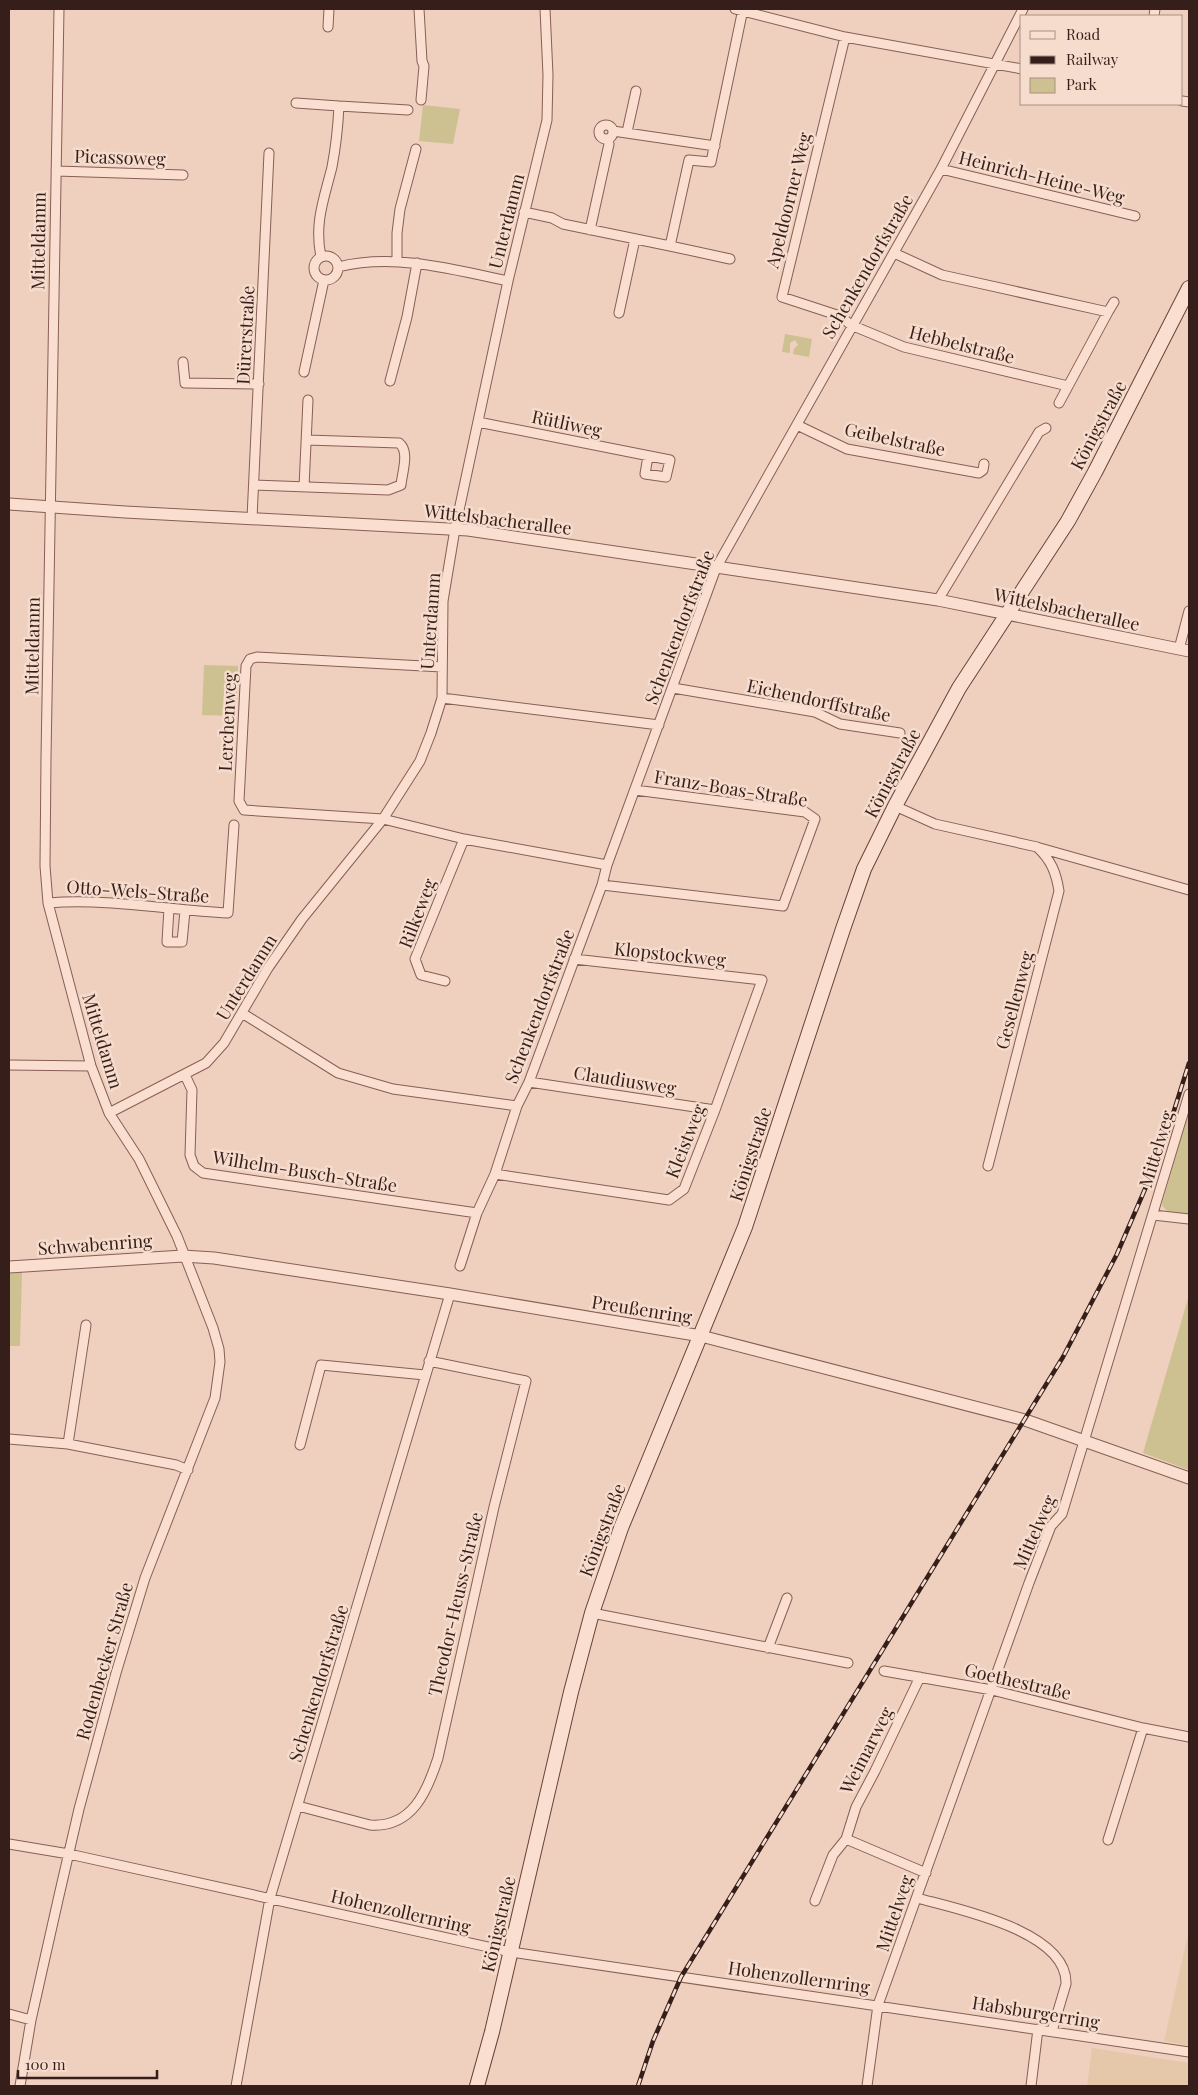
<svg xmlns="http://www.w3.org/2000/svg" width="1198" height="2095" font-family="'Playfair Display',serif">
  <style>
    .farmland { fill: #e5c8aa }
    .green { fill: #cdc091 }
    .lines { fill: none; stroke-linecap: round; stroke-linejoin: round }
    .minor-casing { stroke: #875f55; stroke-width: 11 }
    .tertiary-casing { stroke: #875f55; stroke-width: 13 }
    .secondary-casing { stroke: #694139; stroke-width: 16 }
    .minor { stroke: #fadfd0; stroke-width: 9 }
    .tertiary { stroke: #fadfd0; stroke-width: 11 }
    .secondary { stroke: #fadfd0; stroke-width: 14 }
    .rail-casing { stroke: #361f1b; stroke-width: 4.5 }
    .rail { stroke: #f6dccc; stroke-width: 2.5; stroke-dasharray: 8; stroke-linecap: butt }
    .labels { text-anchor: middle; dominant-baseline: central; stroke-width: 5; stroke-linejoin: round; paint-order: stroke }
    .street-label { font-size: 18px; fill: #361f1b; stroke: #f6dccc }
  </style>
  <rect width="100%" height="100%" fill="#efcfbd"/>
  <path class="farmland" d="M1189,1930v116l-25,-5z
    M1092,2048l97,15v23h-102z"/>
  <path class="green" d="M423,105l37,4 -7,35 -34,-3z
    M785,334l27,5 -3,18 -16,-3 1,-5 4,-4 -3,-5 -5,3v10l-8,-1z
    M204,665l34,1 -2,50 -34,-1z
    M1189,1111v104c-10,-2 -23,0 -27,-11z
    M22,1272l-2,74h-11v-73z
    M1189,1295v175l-46,-17z"/>
  <g class="lines">
    <g class="minor-casing">
      <path id="minor" d="M419,9l3,52 2,5 -3,34
        M735,9l110,28 177,32
        M1154,16l1,-7
        M328,27l1,-18
        M845,37l-63,260 58,19 11,9 53,22 164,39
        M1182,101l7,1
        M296,103l43,3
        M599 132a7 7 0 1 1 14 0a7 7 0 1 1-14 0Z
        M613,131l102,15
        M627,132l9,-41
        M941,169l194,47
        M56,171l127,4
        M524,212l28,6 11,6 107,22 19,-86 22,2 32,-153
        M590,230l19,-86
        M670,246l60,13
        M894,253l48,22 166,37 6,-10
        M314 268a12 12 0 1 1 24 0a12 12 0 1 1-24 0Z
        M321,257c-7,-34 3,-58 11,-90 4,-21 6,-41 7,-61l69,4
        M397,261v-28l3,-24 16,-60
        M338,267c56,-14 114,2 170,14
        M619,313l16,-74
        M183,362l2,21 74,1
        M304,372l20,-92
        M390,381l17,-64 10,-54
        M1059,403l49,-91
        M478,422l192,38 -4,17 -21,-3 3,-18
        M797,425l50,24 132,24 4,-3 1,-6
        M254,485l134,5 13,-5c1,-12 9,-34 -2,-42l-92,-3
        M304,487l4,-87
        M252,518l17,-365
        M938,600l101,-168 7,-4
        M1179,649l10,-38
        M442,667l-185,-10 -7,2 -4,7 -7,135 5,9 139,9 81,20 143,26
        M673,688l142,24 25,12 60,9
        M442,698l217,27
        M895,806l40,18 102,23c14,13 19,25 22,44l-71,275
        M1040,848l149,42
        M602,885l181,21 32,-87 -10,-7 -170,-22
        M48,903c60,-5 120,7 180,10l6,-88
        M169,908l-2,34h15l3,-31
        M445,981l-24,-6 -6,-16 49,-120
        M242,1013l96,60 55,16 124,17
        M9,1065l82,1
        M185,1075l7,15 -2,65 4,11 9,7 274,40
        M529,1082l186,28
        M109,1113l97,-50 18,-20 44,-75 34,-49 81,-100 37,-58 11,-28 11,-35 1,-97 12,-72 53,-248 39,-161 1,-45 -3,-66
        M495,1174l174,26 15,-11 31,-79 47,-130 -188,-21
        M1153,1215l36,4
        M460,1266l17,-53 18,-39 22,-68 12,-24 73,-197 5,-20 109,-297 225,-399 82,-160
        M9,1439l59,5 108,21 12,5
        M68,1444l18,-119
        M300,1445l21,-80 104,10
        M592,1613l256,50
        M768,1648l19,-50
        M884,1671l108,19 151,38 46,9
        M298,1806l72,19c42,3 57,-33 68,-67l56,-251 32,-126 -97,-20
        M846,1839l80,34
        M1108,1840l35,-112
        M9,1844l60,10 442,98 678,100
        M917,1898c40,11 151,33 149,86l-14,47
        M815,1901l18,-46 13,-16 10,-32 19,-36 45,-94
        M9,2014l22,6
        M20,2086l11,-66 27,-120 21,-91 37,-136 29,-95 70,-180 5,-36 -1,-13 -6,-21 -36,-92 -38,-77 -30,-46 -18,-47 -43,-163 -3,-37 1,-108 13,-749
        M236,2086l34,-188 180,-604
        M867,2086l11,-81 151,-422 22,-57 11,-12 127,-420
        M1031,2086l7,-57"/>
    </g>
    <g class="tertiary-casing">
      <path id="tertiary" d="M9,504l116,8 343,18 470,70 251,51
        M9,1267l174,-11 31,2 236,36 251,42 324,84 164,58"/>
    </g>
    <g class="secondary-casing">
      <path id="secondary" d="M477,2086l15,-54 79,-340 21,-79 29,-85 124,-301 98,-298 21,-60 31,-63 64,-118 109,-167 27,-49 94,-184"/>
    </g>
    <use href="#minor" class="minor"/>
    <use href="#tertiary" class="tertiary"/>
    <use href="#secondary" class="secondary"/>
    <g class="rail-casing">
      <path id="rail" d="M638,2086l15,-45 28,-64 382,-620 54,-103 44,-102 28,-89"/>
    </g>
    <use href="#rail" class="rail"/>
  </g>
  <g class="labels">
    <g class="street-label">
      <text transform="translate(120 157) rotate(2)">Picassoweg</text>
      <text transform="translate(1042 177) rotate(14)">Heinrich-Heine-Weg</text>
      <text transform="translate(788 200) rotate(-76)">Apeldoorner Weg</text>
      <text transform="translate(506 221) rotate(-76)">Unterdamm</text>
      <text transform="translate(38 241) rotate(-89)">Mitteldamm</text>
      <text transform="translate(867 266) rotate(-60)">Schenkendorfstraße</text>
      <text transform="translate(245 335) rotate(-87)">Dürerstraße</text>
      <text transform="translate(962 344) rotate(14)">Hebbelstraße</text>
      <text transform="translate(567 423) rotate(12)">Rütliweg</text>
      <text transform="translate(1098 425) rotate(-62)">Königstraße</text>
      <text transform="translate(895 439) rotate(12)">Geibelstraße</text>
      <text transform="translate(498 519) rotate(7)">Wittelsbacherallee</text>
      <text transform="translate(1067 609) rotate(12)">Wittelsbacherallee</text>
      <text transform="translate(430 621) rotate(-86)">Unterdamm</text>
      <text transform="translate(679 627) rotate(-69)">Schenkendorfstraße</text>
      <text transform="translate(32 646) rotate(-89)">Mitteldamm</text>
      <text transform="translate(819 700) rotate(12)">Eichendorffstraße</text>
      <text transform="translate(227 722) rotate(-87)">Lerchenweg</text>
      <text transform="translate(892 773) rotate(-62)">Königstraße</text>
      <text transform="translate(731 788) rotate(9)">Franz-Boas-Straße</text>
      <text transform="translate(138 891) rotate(4)">Otto-Wels-Straße</text>
      <text transform="translate(417 913) rotate(-69)">Rilkeweg</text>
      <text transform="translate(670 954) rotate(6)">Klopstockweg</text>
      <text transform="translate(246 977) rotate(-58)">Unterdamm</text>
      <text transform="translate(1014 1000) rotate(-75)">Gesellenweg</text>
      <text transform="translate(539 1006) rotate(-69)">Schenkendorfstraße</text>
      <text transform="translate(103 1041) rotate(73)">Mitteldamm</text>
      <text transform="translate(625 1080) rotate(9)">Claudiusweg</text>
      <text transform="translate(685 1141) rotate(-68)">Kleistweg</text>
      <text transform="translate(1156 1149) rotate(-73)">Mittelweg</text>
      <text transform="translate(750 1154) rotate(-72)">Königstraße</text>
      <text transform="translate(305 1171) rotate(9)">Wilhelm-Busch-Straße</text>
      <text transform="translate(95 1244) rotate(-4)">Schwabenring</text>
      <text transform="translate(642 1309) rotate(9)">Preußenring</text>
      <text transform="translate(602 1530) rotate(-69)">Königstraße</text>
      <text transform="translate(1034 1532) rotate(-66)">Mittelweg</text>
      <text transform="translate(455 1604) rotate(-77)">Theodor-Heuss-Straße</text>
      <text transform="translate(104 1661) rotate(-74)">Rodenbecker Straße</text>
      <text transform="translate(1018 1681) rotate(13)">Goethestraße</text>
      <text transform="translate(318 1683) rotate(-73)">Schenkendorfstraße</text>
      <text transform="translate(866 1750) rotate(-63)">Weimarweg</text>
      <text transform="translate(401 1911) rotate(13)">Hohenzollernring</text>
      <text transform="translate(894 1913) rotate(-71)">Mittelweg</text>
      <text transform="translate(498 1924) rotate(-77)">Königstraße</text>
      <text transform="translate(799 1977) rotate(8)">Hohenzollernring</text>
      <text transform="translate(1036 2012) rotate(9)">Habsburgerring</text>
    </g>
  </g>
  <rect width="1198" height="2095" fill="none" stroke="#361f1b" stroke-width="20"/>
  <rect x="1020" y="15" width="162" height="90" fill="#f6dccc" stroke="#a99085"/>
  <rect x="1030" y="31" width="25" height="8" fill="#fadfd0" stroke="#a99085"/>
  <text x="1066" y="40" font-size="15" fill="#361f1b">Road</text>
  <rect x="1030" y="56" width="25" height="8" fill="#361f1b" stroke="#a99085"/>
  <text x="1066" y="65" font-size="15" fill="#361f1b">Railway</text>
  <rect x="1030" y="78" width="25" height="15" fill="#cdc091" stroke="#a99085"/>
  <text x="1066" y="90" font-size="15" fill="#361f1b">Park</text>
  <path d="M18 2070v8h139v-8" fill="none" stroke="#361f1b" stroke-width="2.5"/>
  <text x="25" y="2070" font-size="15" fill="#361f1b" stroke="#f6dccc" stroke-width="4" paint-order="stroke">100 m</text>
</svg>
